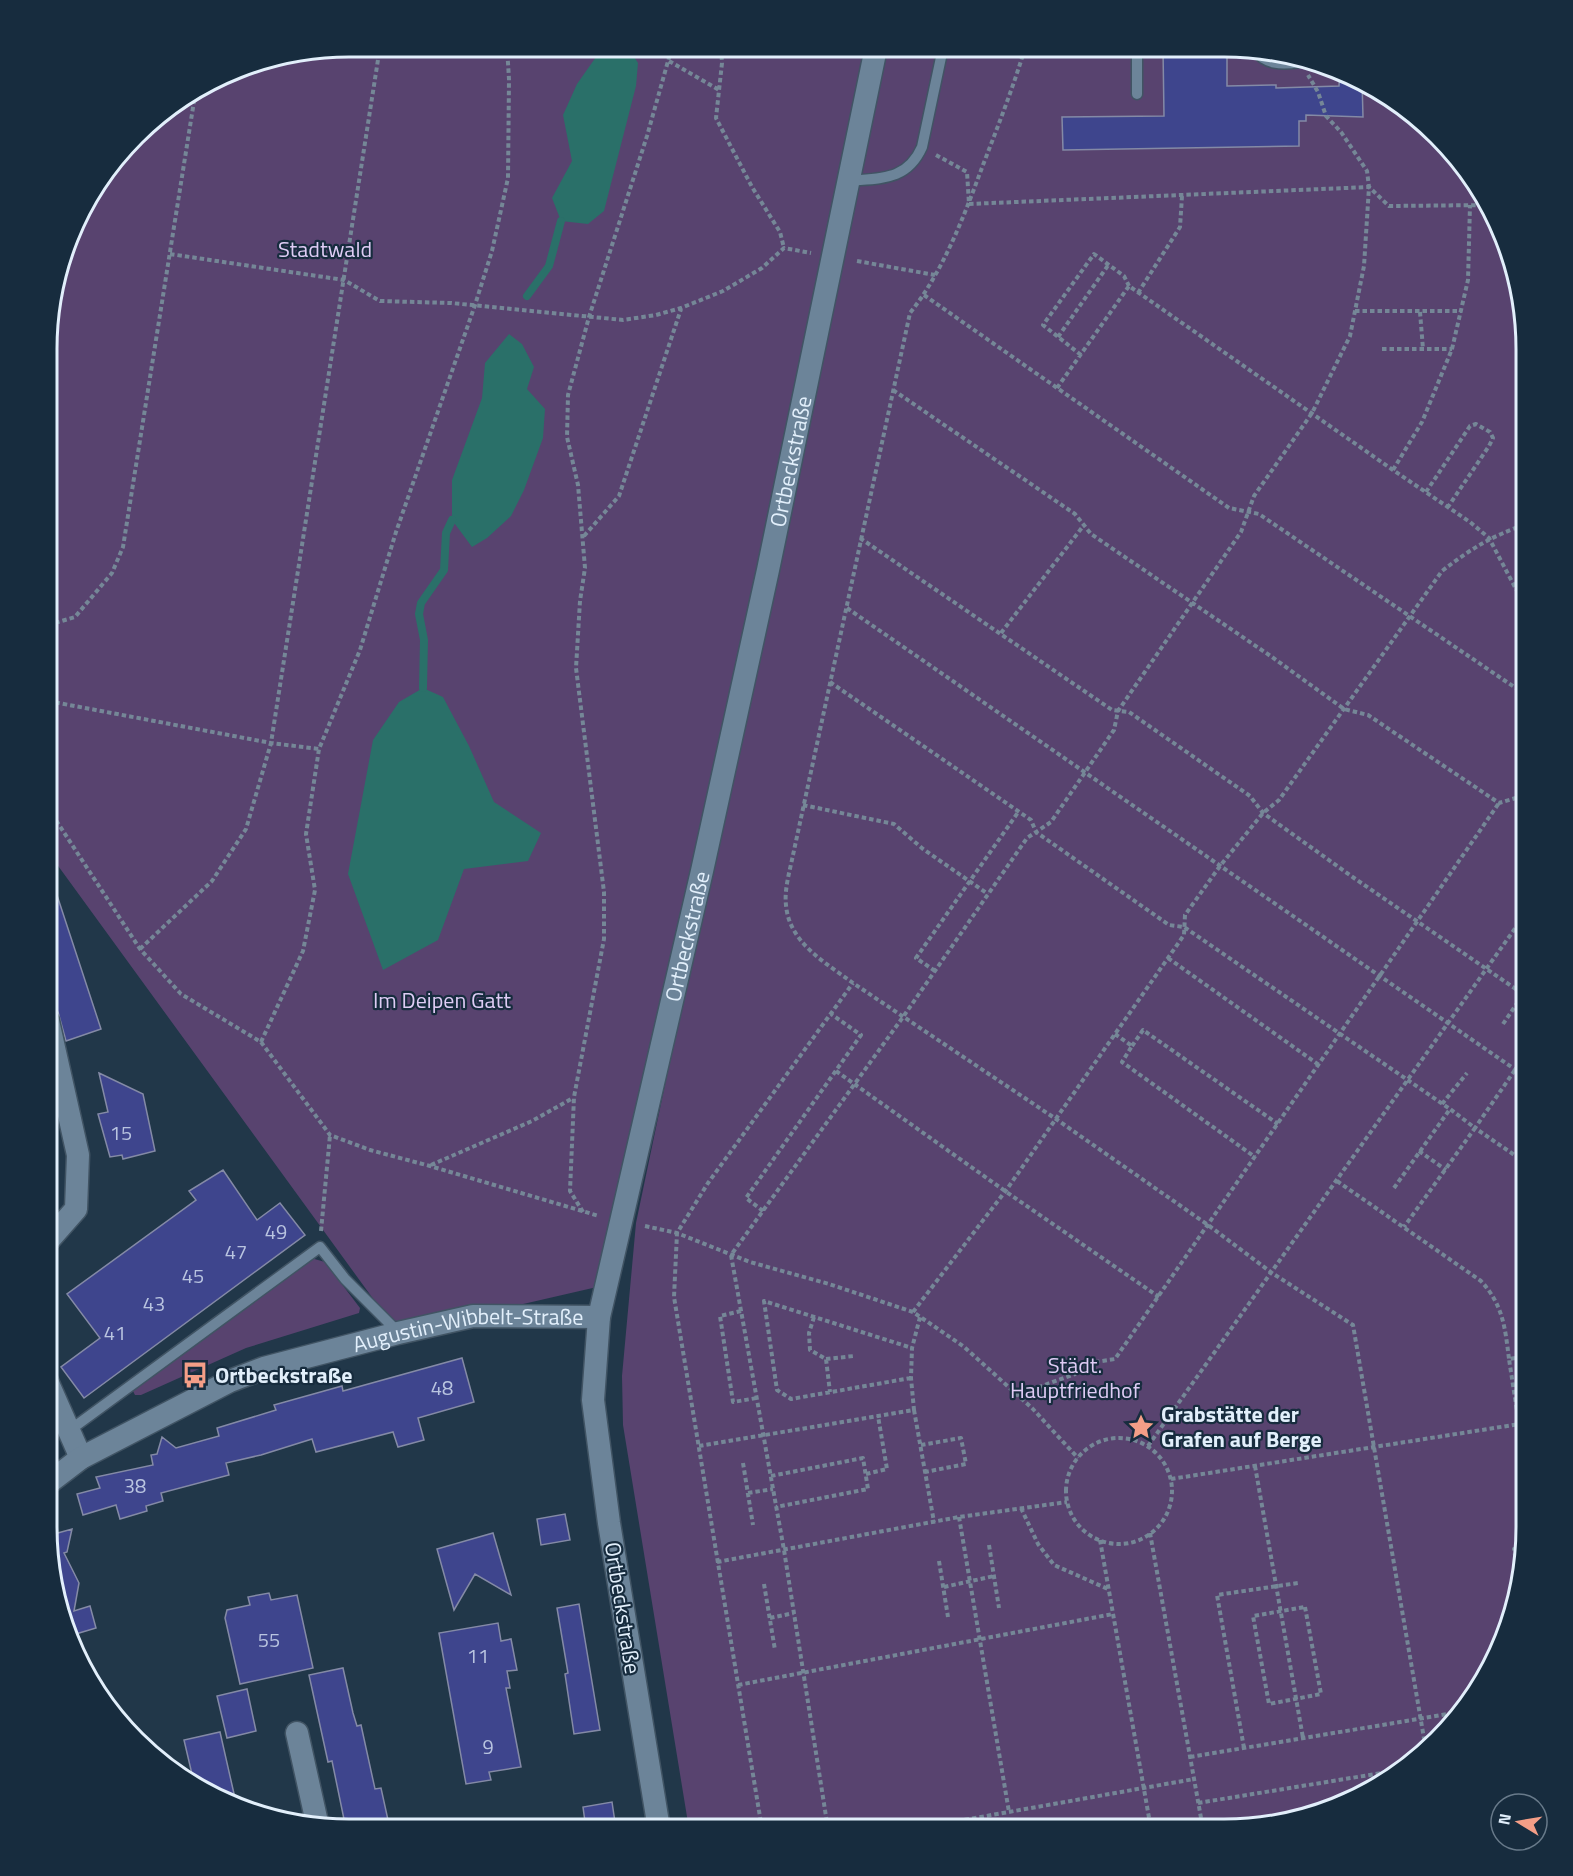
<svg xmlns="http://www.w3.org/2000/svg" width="1573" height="1876" font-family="'Titillium Web',sans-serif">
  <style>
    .green { fill: #58436f }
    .water { fill: #2a7069 }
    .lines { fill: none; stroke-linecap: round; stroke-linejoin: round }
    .stream { stroke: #2a7069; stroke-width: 8 }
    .building { fill: #3e458d; stroke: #848aa6; stroke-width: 1.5 }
    .lane-casing { stroke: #415464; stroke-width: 13 }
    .street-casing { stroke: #415464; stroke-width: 25 }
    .path { stroke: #758797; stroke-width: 4; stroke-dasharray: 4.5 3; stroke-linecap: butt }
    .lane { stroke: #6c8499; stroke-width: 10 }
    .street { stroke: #6c8499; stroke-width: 22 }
    .labels { text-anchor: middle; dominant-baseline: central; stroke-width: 4.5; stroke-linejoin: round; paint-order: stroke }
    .number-label { font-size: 20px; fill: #b9c4e0 }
    .park-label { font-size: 22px; fill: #dfccf5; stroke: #172c3e }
    .street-label { font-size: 22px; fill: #e2effb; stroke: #172c3e }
    .poi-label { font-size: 22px; font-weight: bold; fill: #e2effb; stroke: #172c3e; text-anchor: start }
    .rim { fill: none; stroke: #e2effb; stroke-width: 3 }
  </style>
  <rect width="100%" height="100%" fill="#213749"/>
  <path class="green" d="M349,47l519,1 -110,525 -161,714 -199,46 -350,-481 1,-543 38,-111 63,-77 101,-58z
    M882,48l382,1 76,20 52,29 46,37 48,62 30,73 10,78v1199l-15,77 -25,55 -48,62 -62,48 -55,25 -77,15h-555l-66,-404 -1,-49 14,-153z
    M311,1258l14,4 35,46 -1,5 -113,35 -105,47h-6l-3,-6z"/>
  <path class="water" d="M603,47h25l10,16 -2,23 -32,125 -16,13 -27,-3 -9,-23 20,-37 -9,-46 14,-31z
    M509,334l13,10 12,23 -7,22 18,20 -2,29 -19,52 -13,26 -24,22 -15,9 -20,-27v-40l30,-82 3,-35z
    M423,688l20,9 26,49 25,56 47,31 -13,28 -64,8 -26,71 -55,30 -35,-96 25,-134 26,-38z"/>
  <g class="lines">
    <path class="stream" d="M527,296l22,-30 12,-45
      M423,688l1,-48 -5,-26 2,-11 23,-33 2,-37 6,-13"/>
  </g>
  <path class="building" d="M1163,49h64v37l49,-1v3l63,-2 1,-17 22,12 1,36 -57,-2v6h-7v25l-236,4 -1,-33 102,-1z
    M52,880l49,149 -35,12 -8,-29 -10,-4v-29h7l-7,-21v-77z
    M99,1073l44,21 12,57 -32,8 -1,-4 -12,2 -12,-43 10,-2z
    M223,1170l34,50 23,-17 25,32 -221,163 -23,-31 39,-29 -33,-44 129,-94 -7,-9z
    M462,1358l12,44 -56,16 6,22 -26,7 -5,-15 -77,20 -4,-13 -51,16 -35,8 3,12 -68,18 2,8 -17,5 1,5 -27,8 -4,-14 -33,10 -6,-21 23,-6 -4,-11 57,-12 -2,-10 6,-1 5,-17 14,11 43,-12 -2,-8 59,-18 -2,-5 68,-19 1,5z
    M565,1514l5,26 -29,5 -4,-26z
    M48,1524l6,10 18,-5 -5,23 -3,1 15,30 -5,28 16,-5 6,22 -27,8 -12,-30 -11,-78z
    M493,1533l18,62 -36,-21 -21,36 -17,-61z
    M269,1593l2,7 26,-5 16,73 -73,16 -15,-66 2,-8 23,-5 -2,-8z
    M579,1604l21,126 -26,4 -9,-60 3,-1 -11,-65z
    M498,1623l3,18 10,-2 6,31 -10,1 3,17h-4l15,79 -32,5 2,8 -25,4 -27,-151z
    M343,1668l10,45 4,13 4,-1 14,64 6,-1 9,41h-44l-14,-68 -4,1 -19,-87z
    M247,1689l9,42 -29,7 -10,-42z
    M220,1732l17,75 -42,-20 -11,-47z
    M612,1802l4,27h-30l-3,-22z"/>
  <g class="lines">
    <g class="lane-casing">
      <path id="lane" d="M1137,49v45
        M1254,49c11,16 28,16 46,13l2,-3
        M848,181c32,-3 59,0 74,-34l21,-99
        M70,1430l250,-183 25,32 53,53"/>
    </g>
    <g class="street-casing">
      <g id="street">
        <path d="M47,1242l29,-33 2,-54 -30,-134"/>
        <path d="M47,1381l34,77"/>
        <path id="s1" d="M47,1484l34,-26 149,-77 34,-13 134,-35 75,-17 126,1"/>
        <path d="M297,1733l21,94"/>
        <path id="s2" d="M659,1829l-50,-306 -16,-123 6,-83 103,-446 66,-301 108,-522"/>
      </g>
    </g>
    <path class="path" d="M721,48l1,15 -6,55 36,69 28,45 4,16
      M1025,48c-12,40 -27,78 -42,117 -19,51 -39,105 -73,148l-117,542c-3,15 -9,35 -7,50 3,38 40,58 67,78l203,136 152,106 64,48 81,52 73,425
      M669,61l50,29
      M936,155l31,17 2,32 400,-17 20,19 100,-1
      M170,254l174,26 36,21 71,2 172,17 33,-5 25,-7 42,-17 39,-23 22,-20 27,5
      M857,261l78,14
      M1138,293l42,-66 2,-31
      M924,295l305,213 30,6 267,181
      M1355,311h107
      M1420,312l3,37
      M1058,337l51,-73
      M1382,349h70
      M1081,355l-38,-30 51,-71 30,22 5,10
      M1057,388l72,-102 264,184 77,52 19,16 37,70
      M893,390l182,124 16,20 181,123 72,52 24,6 131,88 27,-8
      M1393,470l29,-48 30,-73 16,-69 2,-75
      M1426,492l44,-66 6,-2 14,8 3,6 -4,8 -41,61
      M584,536l35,-40 62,-187
      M860,538l252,172 17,2 121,84 13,17 91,65 172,118
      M847,608l679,469
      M48,625l27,-8 37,-44 11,-26 72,-452
      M1001,633l83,-108
      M830,682l201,138 5,12 133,93 15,2 266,182
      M48,701l223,42 48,6
      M803,805l91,19 29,25 65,45
      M48,808l92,141 41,45 80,48 69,93 40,15 60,16 169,50
      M140,949l72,-68 34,-52 25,-86 109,-696
      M1168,958l151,107
      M935,971l-19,-13 103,-147
      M1503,1024l23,-34
      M1115,1034l17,12 -10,16 133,95
      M261,1042l42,-91 12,-61 -9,-56 13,-85 41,-99 36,-118 79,-227 17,-54 16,-73 1,-99 -2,-32
      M1132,1046l11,-16 135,94
      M836,1071l169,120 154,106
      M1442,1104l25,-31
      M1419,1151l27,19
      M1526,1163l-51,-35 51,-74
      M431,1165l101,-44 41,-23
      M1337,1181l144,100c22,24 24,46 28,78
      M1394,1188l56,-79 25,19 -71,99
      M763,1211l-17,-13 115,-163 -30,-21
      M583,1212l-13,-21 4,-94 30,-158v-47l-28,-224 4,-67 5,-33 -7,-83 -11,-48 1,-42 21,-78 58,-181 25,-89
      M645,1226l32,7 73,29 79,22 84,28 50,34 69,62 46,50
      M321,1231l9,-96
      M741,1311l-21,5 13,86 24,-4
      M913,1312l94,-123 177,-254 1,-20 35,-49 43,-53 16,-13 163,-229c30,-23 48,-34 84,-47
      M814,1317l-5,16 1,17 16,9 4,33
      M826,1359l28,-3
      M911,1378l-120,21 -14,-9 -13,-89 148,47
      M1017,1395l58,-21 1,-9 39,-6 384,-556
      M914,1410l20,112
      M1519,1424l-10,-65 17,-3
      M1066 1491a53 53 0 1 1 106 0a53 53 0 1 1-106 0Z
      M921,1445l40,-7 5,26 -41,8
      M699,1446l215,-36 -3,-32 1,-30 8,-31
      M1148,1446l378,-533
      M743,1463l10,62
      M1255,1466l48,272
      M866,1474l21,-5 -9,-53
      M771,1476l92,-18 5,31 -92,18
      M1171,1479l355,-56
      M748,1493l25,-4
      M1021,1508l17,36 16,21 54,24
      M959,1517l50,295
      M1150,1533l53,296
      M1100,1540l51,289
      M989,1545l10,63
      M939,1561l9,56
      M717,1562l242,-45 108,-15
      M1519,1580l-5,-31 12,-2
      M764,1584l11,66
      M944,1587l50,-11
      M1305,1607l16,87 -52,10 -16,-88z
      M770,1618l24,-5
      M738,1685l375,-71
      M1244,1748l-27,-153 81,-12
      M1190,1757l270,-45
      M1198,1803l202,-33
      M762,1829l-88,-532 3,-64 31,-50 145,-200
      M828,1829l-44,-279 -53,-295 172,-238 124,-179 24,-16 63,-92 4,-19 123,-179 13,-36 58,-83 38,-77 14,-70 5,-79 -2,-16 -26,-39 -15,-16 -8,-24 -10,-17
      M913,1829l281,-50"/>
    <use href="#lane" class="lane"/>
    <use href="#street" class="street"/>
  </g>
  <defs>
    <g id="bus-bare" transform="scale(2.07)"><path d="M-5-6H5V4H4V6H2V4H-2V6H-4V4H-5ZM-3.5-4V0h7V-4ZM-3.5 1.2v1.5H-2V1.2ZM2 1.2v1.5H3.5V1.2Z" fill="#f49e87" stroke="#172c3e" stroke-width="2.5" paint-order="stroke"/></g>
    <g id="sight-bare" transform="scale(2.07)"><path d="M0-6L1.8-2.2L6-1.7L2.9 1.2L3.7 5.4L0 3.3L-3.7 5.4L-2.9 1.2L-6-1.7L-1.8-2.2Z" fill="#f49e87" stroke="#172c3e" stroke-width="2.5" paint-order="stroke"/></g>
  </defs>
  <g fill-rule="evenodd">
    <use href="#bus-bare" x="195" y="1375"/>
    <use href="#sight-bare" x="1141" y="1427"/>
  </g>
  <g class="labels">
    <g class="number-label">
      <text x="121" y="1132">15</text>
      <text x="276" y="1231">49</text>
      <text x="236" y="1251">47</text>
      <text x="193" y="1275">45</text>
      <text x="154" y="1303">43</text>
      <text x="115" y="1332">41</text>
      <text x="442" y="1387">48</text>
      <text x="135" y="1485">38</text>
      <text x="269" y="1639">55</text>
      <text x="478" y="1655">11</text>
      <text x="488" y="1746">9</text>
    </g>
    <g class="park-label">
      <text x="325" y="249">Stadtwald</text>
      <text x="442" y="1000">Im Deipen Gatt</text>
      <text x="1075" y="1365">Städt.<tspan x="1075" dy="25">Hauptfriedhof</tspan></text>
    </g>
    <g class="street-label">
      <text stroke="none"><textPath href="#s2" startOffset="1394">Ortbeckstraße</textPath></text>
      <text stroke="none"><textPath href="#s2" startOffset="908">Ortbeckstraße</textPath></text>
      <text stroke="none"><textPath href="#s1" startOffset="456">Augustin-Wibbelt-Straße</textPath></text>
      <text transform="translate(623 1608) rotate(81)">Ortbeckstraße</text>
    </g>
    <g class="poi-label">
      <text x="215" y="1375">Ortbeckstraße</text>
      <text x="1161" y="1414">Grabstätte der<tspan x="1161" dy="25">Grafen auf Berge</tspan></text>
    </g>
  </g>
  <path d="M0 0H1573V1876H0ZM349 57H1224A292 292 0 0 1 1516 349V1527A292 292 0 0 1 1224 1819H349A292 292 0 0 1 57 1527V349A292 292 0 0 1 349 57Z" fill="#172c3e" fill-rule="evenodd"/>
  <path class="rim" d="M349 57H1224A292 292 0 0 1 1516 349V1527A292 292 0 0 1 1224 1819H349A292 292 0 0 1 57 1527V349A292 292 0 0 1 349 57Z"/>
  <g transform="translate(1519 1822) rotate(281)"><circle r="28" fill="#172c3e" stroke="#687a8a" stroke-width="1.5"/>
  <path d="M0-4.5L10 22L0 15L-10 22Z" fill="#f49e87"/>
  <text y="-9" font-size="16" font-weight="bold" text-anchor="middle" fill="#e2effb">N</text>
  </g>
</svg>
